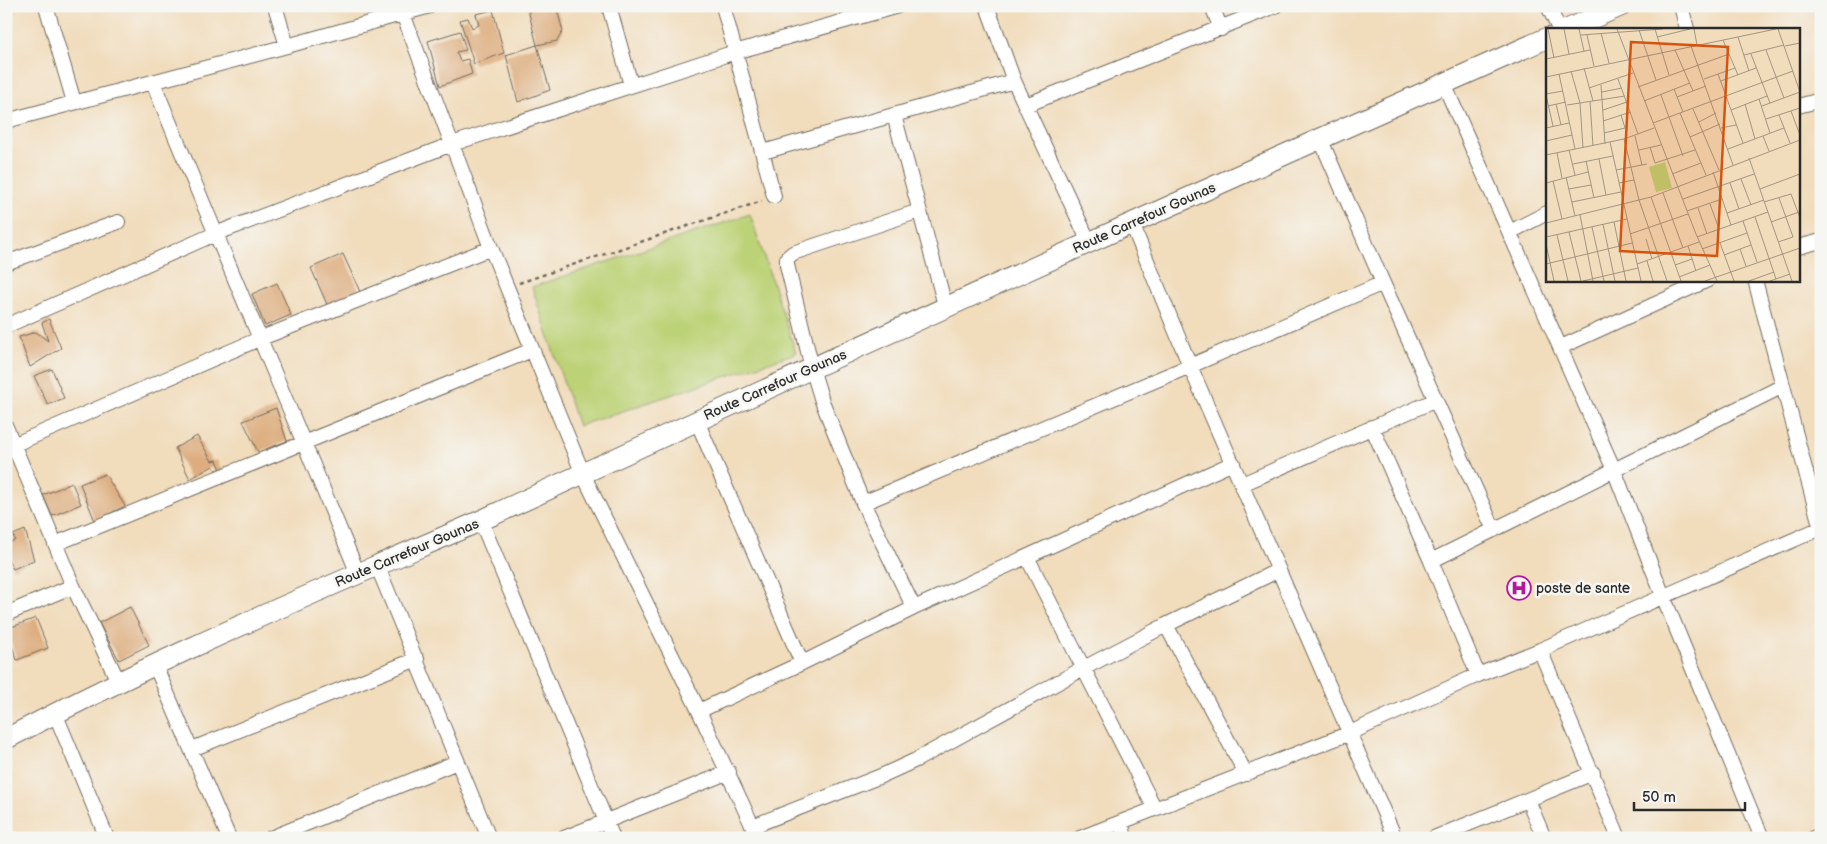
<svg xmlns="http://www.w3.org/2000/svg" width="1827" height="844" font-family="'Balsamiq Sans',sans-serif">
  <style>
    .green { fill: #bcd276; stroke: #747e50 }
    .building { fill: #ddad7f }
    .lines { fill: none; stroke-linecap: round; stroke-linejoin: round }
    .street-casing { stroke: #70695d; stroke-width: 16 }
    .secondary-casing { stroke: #70695d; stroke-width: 22 }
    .path { stroke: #70695d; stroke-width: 2.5; stroke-dasharray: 4 4; stroke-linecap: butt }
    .street { stroke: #fff; stroke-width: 14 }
    .secondary { stroke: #fff; stroke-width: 20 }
    .labels { text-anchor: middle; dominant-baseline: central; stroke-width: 5; stroke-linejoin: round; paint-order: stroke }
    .street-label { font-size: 14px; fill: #2b2b2b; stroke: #f6f6f2 }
    .poi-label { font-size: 14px; fill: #2b2b2b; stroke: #f6f6f2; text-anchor: start }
    .inset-road { fill: none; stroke: #a29581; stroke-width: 1 }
    .view { fill: #d5540f; fill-opacity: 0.15; stroke: #d5540f; stroke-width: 2.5 }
    .inset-edge { fill: none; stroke: #2b2b2b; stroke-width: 2.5 }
  </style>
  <rect width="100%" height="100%" fill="#f6f6f2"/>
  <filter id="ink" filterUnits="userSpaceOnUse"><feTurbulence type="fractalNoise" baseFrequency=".02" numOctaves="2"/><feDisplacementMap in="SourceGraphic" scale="10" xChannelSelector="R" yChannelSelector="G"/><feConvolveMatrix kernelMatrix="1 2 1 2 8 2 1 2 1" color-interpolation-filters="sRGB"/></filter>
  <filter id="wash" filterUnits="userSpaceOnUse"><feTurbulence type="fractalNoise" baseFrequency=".0096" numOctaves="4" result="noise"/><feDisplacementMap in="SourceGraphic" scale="20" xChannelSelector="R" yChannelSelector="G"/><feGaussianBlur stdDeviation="1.12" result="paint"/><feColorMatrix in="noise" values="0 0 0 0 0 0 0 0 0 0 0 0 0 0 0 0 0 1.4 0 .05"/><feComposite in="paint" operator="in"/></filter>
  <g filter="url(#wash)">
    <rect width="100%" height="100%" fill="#f1dcbb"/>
    <path class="green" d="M750,214l46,139 -218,73 -46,-139z"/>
    <g id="blocks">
      <path class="building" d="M527,6h29l7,25 -6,10 -20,4z
        M493,10l11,43 -30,11 -14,-44 8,-2 4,10 7,-3 -3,-11z
        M460,31l6,19 -10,2 4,9 8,-2 4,15 -32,12 -12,-45z
        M537,45l13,45 -32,12 -12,-47z
        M343,254l18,40 -32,15 -18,-41z
        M277,283l14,32 -26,11 -13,-32z
        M49,319l12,29 -31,19 -11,-30 17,-5 12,9 -6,-18z
        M52,369l12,29 -16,7 -14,-29z
        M276,408l11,33 -29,11 -15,-31z
        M197,436l15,25 5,-1 4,10 -4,2 -4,-6 -23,13 -15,-31z
        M105,474l20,32 -30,15 -15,-37z
        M72,483l9,21 -29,12 -9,-21z
        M25,530l9,30 -21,9 -5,-10 -2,1v-16l9,-4 -2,-5z
        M130,607l19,38 -30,15 -20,-37z
        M36,618l12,30 -31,12 -11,-31z"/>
    </g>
  </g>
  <g filter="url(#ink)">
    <use href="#blocks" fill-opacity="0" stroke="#70695d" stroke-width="1"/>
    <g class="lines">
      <g class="street-casing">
        <path id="street" d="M46,6l28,96
          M275,6l12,40
          M400,6l91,242 92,226 116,237 59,127
          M609,6l22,79
          M723,6l51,190
          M987,6l27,75 75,161
          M1212,6l9,23
          M1548,6l11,23
          M1681,6l6,23
          M153,82c67,165 138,327 205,492
          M1444,84l170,386 49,126 99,242
          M1026,105l249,-99
          M1798,106l23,-6
          M894,115l52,194
          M6,121l281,-75 143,-40
          M1320,138l63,145 111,247
          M763,152l251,-71
          M1132,224l58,142 205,472
          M1510,232l37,-19
          M1798,247l23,-6
          M6,263l112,-41
          M1755,280l66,249
          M6,326l209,-92 237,-90 283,-92 163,-46
          M1561,347l147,-67
          M697,421l105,242
          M6,427l67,159 46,97
          M1372,427l59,134 47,114
          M6,448l253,-109 232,-91
          M1242,484l194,-84
          M863,503l327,-137 193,-83
          M481,521l132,317
          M55,544l477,-194
          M1027,557l128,252
          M1431,561l352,-175
          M377,565l112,273
          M914,608l-51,-105 -41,-102 -10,-33 -25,-103v-7l6,-5 126,-42
          M6,614l67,-28
          M1166,625l80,149
          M1540,650l79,188
          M155,665l74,173
          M699,711l103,-48 112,-55 319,-145
          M55,713l52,125
          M192,749l225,-90
          M1528,800l16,38
          M1121,822l4,16
          M753,826l128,-50 35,-16 168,-92 82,-43 113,-55
          M271,838l186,-76
          M564,838l165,-66
          M1080,838l270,-105 128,-58 62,-25 281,-122
          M1434,838l159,-65
          M1814,838l7,-4"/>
      </g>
      <g class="secondary-casing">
        <path id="secondary" d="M1568,29l53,-23
          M6,739c121,-64 245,-119 370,-173 39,-17 78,-33 117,-51 350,-162 701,-321 1054,-477"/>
      </g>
      <path class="path" d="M519,283l243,-82"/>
      <use href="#street" class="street"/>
      <use href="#secondary" class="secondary"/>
    </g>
  </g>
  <defs>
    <g id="hospital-ring" transform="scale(1.25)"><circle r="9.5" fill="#f6f6f2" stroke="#b5179e" stroke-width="1.5"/><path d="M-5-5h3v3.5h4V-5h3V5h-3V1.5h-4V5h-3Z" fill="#b5179e"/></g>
  </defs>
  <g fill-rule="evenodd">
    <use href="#hospital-ring" x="1519" y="588"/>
  </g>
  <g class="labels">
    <g class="street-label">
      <text transform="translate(1144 218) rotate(-24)">Route Carrefour Gounas</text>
      <text transform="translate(775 385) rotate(-24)">Route Carrefour Gounas</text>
      <text transform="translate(407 553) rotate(-23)">Route Carrefour Gounas</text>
    </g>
    <g class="poi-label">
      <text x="1536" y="588">poste de sante</text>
    </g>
  </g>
  <g transform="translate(1546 28)">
    <rect width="254" height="254" fill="#f1dcbb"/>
    <path d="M119,134l7,26 -16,4 -7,-25z" fill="#bcd276"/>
    <path class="inset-road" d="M2,1l6,29M18,1l5,25M33,1l5,22M71,1l79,205 21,47M109,1l14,46M148,1l3,16M232,1l22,63M93,2l17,50M55,5l8,30M35,7l82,-6M41,7l7,31M111,9l33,-8M192,9l11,34M177,12l15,35M145,18l42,119M239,18l15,-3M129,22l18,41M220,22l18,48M205,26l19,49M198,27l40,-10M0,31l44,-9M38,40l9,33M25,43l9,32 3,45M13,46l16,75M172,46l25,69M0,49l230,-48M72,51l20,55M158,51l31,-11M175,53l35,-13M55,57l4,59M92,59l91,-33M43,60l44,-15M128,61l9,23M56,64l20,-4M0,66l17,-3M0,67l7,31M115,67l22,61M131,69l29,-11M213,71l11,34M44,73l3,45M98,73l46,-18M10,76l5,21M199,76l10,35M21,77l58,-9M2,78l18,-4M216,78l38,-14M147,81l26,61M57,82l24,-8M185,82l36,-14M245,83l9,24M134,85l26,62M233,87l11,28M220,91l34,-11M57,93l28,-9M153,94l17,-9M107,95l140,-52M0,100l23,-5M175,100l15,-3M58,105l21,-5 -4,-13M89,108l7,29M217,108l6,15M144,109l30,-13M78,111l15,61 28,81M0,113l26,-6M64,114l31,139M104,119l5,16 40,-13M182,121l56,-21M23,122l6,25M93,122l22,-5M11,125l5,25M0,127l78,-16 30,-11M203,130l43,123M53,131l7,36M40,133l8,37M27,136l40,-8M70,142l31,-6M167,144l18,53M126,146l29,-11M20,149l9,39M195,151l10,26M7,153l9,38M0,155l42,-11M73,155l15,-3M184,155l9,26M23,161l22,-4M214,161l40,-15M117,165l20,55M105,169l30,84M137,171l71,-25M26,174l49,-10M218,174l27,-8 9,24M164,176l9,25M152,180l9,26M141,183l35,-12M181,185l37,-13M34,187l13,66M209,189l21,62M197,193l14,41M68,194l12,59M225,194l28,-10M0,195l105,-26 149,-57M57,196l12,57M46,199l12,54M23,204l12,49M84,206l58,-20M11,207l11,46M0,209l81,-18M151,209l71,-25M100,211l6,20M232,214l15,-5 -14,-39M174,215l14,38M0,216l8,37M142,218l8,25M156,221l45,-16M194,221l6,17M178,227l27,-10M101,233l6,20M0,236l86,-21M91,236l62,-22M129,237l17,-6M133,249l31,-12M37,253l55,-13M159,253l95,-33M203,253l25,-9M224,253l20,-7"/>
    <path class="view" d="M85,14l97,5 -11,209 -97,-5z"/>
    <rect width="254" height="254" class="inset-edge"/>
  </g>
  <rect width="1827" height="844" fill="none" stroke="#f6f6f2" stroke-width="25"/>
  <path d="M1634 802v8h111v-8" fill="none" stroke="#2b2b2b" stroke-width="2.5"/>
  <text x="1642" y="802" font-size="15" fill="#2b2b2b" stroke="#f6f6f2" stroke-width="4" paint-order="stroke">50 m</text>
</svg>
